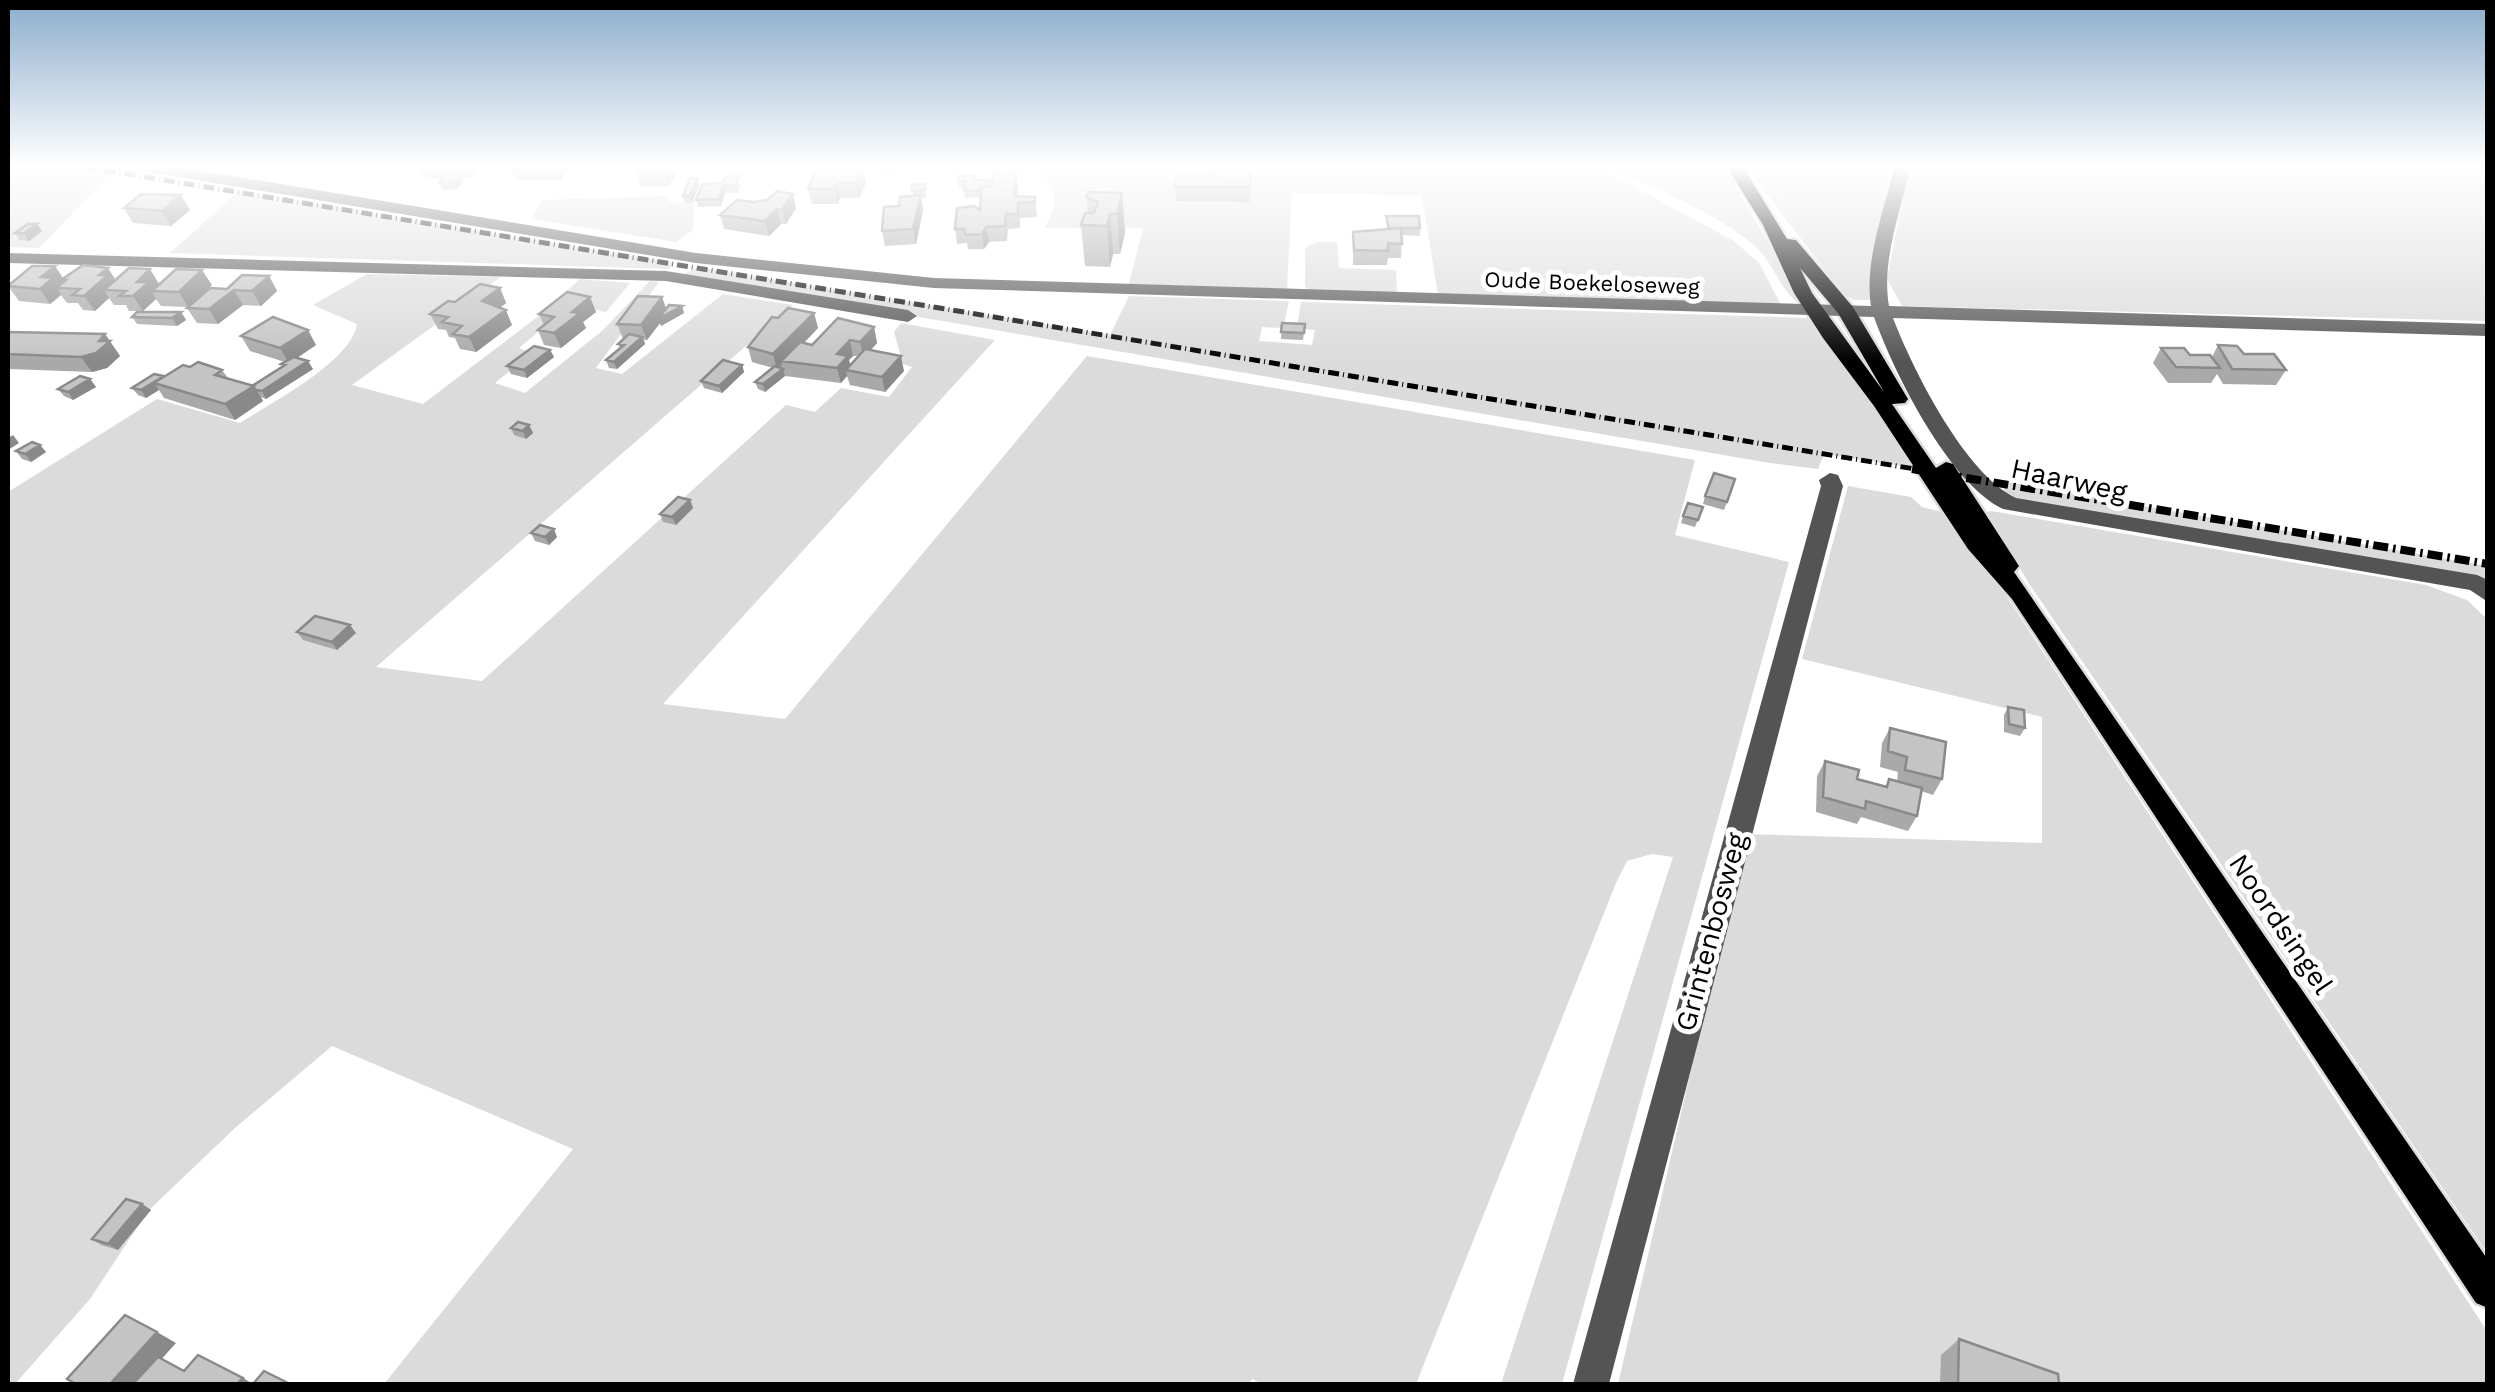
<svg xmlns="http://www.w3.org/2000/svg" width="2495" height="1392" font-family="'Work Sans',sans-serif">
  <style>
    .green { fill: #dbdbdb }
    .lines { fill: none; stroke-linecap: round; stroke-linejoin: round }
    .major-casing { stroke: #dbdbdb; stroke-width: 5 }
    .minor { fill: #545454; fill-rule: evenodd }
    .major { fill: #000; fill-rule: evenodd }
    .rail-far1 { stroke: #000; stroke-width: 5; stroke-dasharray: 11 4 1 4; stroke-linecap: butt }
    .rail { stroke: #000; stroke-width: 8; stroke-dasharray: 15 5 2.5 5; stroke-linecap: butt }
    .wall { fill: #a9a9a9; fill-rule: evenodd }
    .shaded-wall { fill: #898989 }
    .building { fill: #c4c4c4; stroke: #898989; stroke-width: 2.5 }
    .labels { text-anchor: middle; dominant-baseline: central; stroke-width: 10; stroke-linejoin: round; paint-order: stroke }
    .far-street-label { font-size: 22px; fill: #000; stroke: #fff }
    .street-label { font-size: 28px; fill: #000; stroke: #fff }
  </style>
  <rect width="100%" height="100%" fill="#fff"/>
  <path class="green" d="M25,167l88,4 -74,77 -31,-1v-69z
    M1067,167h530l137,74 25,22 22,42 -343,-10 -16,-99 -130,-3 -5,96 -158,-5 14,-56h-99c15,-23 13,-37 -4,-58z
    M1611,167h113l82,140c-23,-8 -32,-44 -50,-60 -40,-35 -97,-56 -145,-80z
    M1746,167h144l-18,133h-18l-10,-5z
    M1909,167h578v154l-585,-15 -15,-27z
    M239,191l417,69 19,3 -6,6 -499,-16z
    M665,196l8,8 21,-3 -1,29 -17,12 -144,-23 10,-19z
    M1316,242h21l2,26 57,2 1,24 -89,-4 -3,-4v-38z
    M698,267l412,68 19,-39 160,5 -6,27 -21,-1 -3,14 53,4 3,-15 -18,-2 4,-26 510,16 104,150 -91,-14 -6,15 -48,-6 -1090,-187z
    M367,274l134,3 -149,108 71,19 118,-90 39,-35 50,4 -24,29 -35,-8 -52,44 13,5 -37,30 30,10 78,-63 47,-49 9,1 -63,86 26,6 101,-80 70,11 -417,362 106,14 304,-276 29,7 26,-24 48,9 23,-30 -9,-3 -9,-32 7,-9 94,17 -332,364 122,15 302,-363 608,104 -20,75 114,27 -227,822h-61l172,-527 -21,-3 -25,7 -11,22 -200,501h-153l-11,-5 -3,5h-865l189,-235 -241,-103 -97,82 -87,83 -58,88 -75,85h-7v-892l149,-93 83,24c32,-21 111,-61 117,-99l-44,-19z
    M2001,481l486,85v23l-479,-88z
    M1848,486l63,11 11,10 24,6 53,72 488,746v53h-869l128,-550 296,9v-126l-240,-58z
    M1991,511l435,74 41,15 20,19v634l-457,-668 -44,-73z"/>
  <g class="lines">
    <g class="major-casing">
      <path id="major" d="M1727,167h16l44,72 9,1 57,67 55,92 -3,4 -13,1 44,64 10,-6 7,2 66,102 -5,6 474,688v48l-12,-5 -464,-704 -44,-50 -94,-143 -51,-68 -29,-45 -31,-68zM1800,268l38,45 46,79 -72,-99z"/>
    </g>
    <path class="minor" d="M140,167h38l518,86 238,25 937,28c-7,-46 13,-94 23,-139h16c-9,45 -29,93 -21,139l599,18v12l-595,-18c20,52 72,156 123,180l461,77 11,5v22l-18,-12 -467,-81c-54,-26 -109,-136 -129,-192l-940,-29 -238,-25 -548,-91z
      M8,253l658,18 242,39 9,6 -9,6 -242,-41 -658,-18z
      M1830,473l8,2 5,11 -234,898h-36l248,-898 -2,-6z"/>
    <use href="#major" class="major"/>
    <path class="rail-far1" d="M85,167l1842,304"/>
    <path class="rail" d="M1912,469l576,95"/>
  </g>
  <path class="wall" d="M417,167h58l1,3 -6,7 -9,1 2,4 -6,7 -15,1 -3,-7 3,-4h-17z
    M511,167h58v1l-8,12h-45z
    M639,167h41l-11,19 -28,1 -5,-14z
    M878,167h16l-1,5 -14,1z
    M1251,168l-1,34 -74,-1 -1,-14z
    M816,169l50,14 -7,15h-19l-2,6h-26l-4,-15z
    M958,176l17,4 43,5v11l17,1 2,20 -17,1v10l-12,1 -1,12 -18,1 -5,7h-16l-1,-6 -10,1 -2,-15 25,-19 1,-13 -16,1 -1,-10h-5z
    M702,184h39l-3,9h-13l-4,13 -23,1 -2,-7z
    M699,185l-7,18h-7l-2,-7z
    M912,185l14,7v6h-5l2,12 -7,34 -31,2 -3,-15 17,-25 14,-10z
    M1122,193l3,40 -5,21h-7l-3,13 -25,-1 -4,-41 7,-12 -2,-16z
    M124,208l66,2 -19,16 -38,-3z
    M796,208l-10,16h-5l-12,12 -45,-7 -4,-14z
    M1386,216l34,12v8l-18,-1 -1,23h-13l-1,7h-34v-33l34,-3z
    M37,224l5,7 -13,10 -9,-1 -5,-7z
    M55,266l8,12 149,7 -24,22 39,-18 42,-13 8,15 -16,15 -18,-1 -25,19 -21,-1 -10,-15 1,-1 -27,-1 -5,-7 -13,12h-14l-3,-6h-12l-5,-7 -14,13 -12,-1 -5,-7h-11l-6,-8 -11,9 -31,-3 -11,-15z
    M500,288l6,15 -6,5 12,17 -36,27 -16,-3 -5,-11 -6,-1 -3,-7 -8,-1 -8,-15 25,-12z
    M590,297l6,15 -13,10 3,6 -25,20 -17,-3 -6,-15 6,-5 -5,-11z
    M662,297l4,11 16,-2 2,7 -23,13 -1,-3 -13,17h-3l1,4 -28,25 -8,-1 -3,-8 14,-12 -2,-4 5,-5 -6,-15z
    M181,312l5,8 -9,6 -40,-2 -5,-7z
    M814,313l4,15 -14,15 8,2 62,-18 3,16 -6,7 33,21 -19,21 -35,-7 -3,-9 -6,7 -56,-7 -20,16 -7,-3 -3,-7 18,-14 -21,-6 -4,-15 30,-29zM853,356h5l-8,9 -1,-5z
    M1282,323l23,1 -2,16 -22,-1z
    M8,332l97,2 15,22 -13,12 -15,4 -84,-3z
    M241,336l75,9 -19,13 16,11 -47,30 -5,-2 2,4 -28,19 -71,-22 -5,-8 -13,8 -8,-3 -6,-7 58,-21 32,3 6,8 24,8 31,-20 -2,-2 4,-2 -35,-11z
    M2218,345l26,9 42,16 -10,15 -53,-1 -6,-10 -6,9h-43l-15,-20 8,-15 29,7 22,2z
    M550,350l4,7 -27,21 -16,-4 -4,-8z
    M742,365l2,7 -22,21 -18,-5 -3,-7z
    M90,379l6,8 -23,13 -9,-4 -6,-7z
    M529,425l4,8 -7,6 -12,-4 -3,-7z
    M40,445l6,7 -15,10 -9,-3 -6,-8z
    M1735,479l-11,31 -21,-6 2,-8z
    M690,500l3,8 -17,17 -13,-3 -3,-8z
    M1703,507l-8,20 -14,-4 2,-7z
    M531,533l26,4 -8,8 -14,-4z
    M297,632l59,1 -19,17 -34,-10z
    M2008,707l17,21 -5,8 -16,-4v-17z
    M1890,728l52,51 -9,16 -12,-4 -4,25 -9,15 -47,-14 -4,7 -41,-12 1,-36 8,-15 32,18 28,8 4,-8 8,2 1,-9 -18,-5 2,-24z
    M142,1204l9,6 -33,40 -17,-5 -9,-6z
    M1959,1339l100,45h-119l1,-29z"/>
  <path class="shaded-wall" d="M451,167h24l1,3 -6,7 -9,1 2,4 -6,7 -3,-7 2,-3z
    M556,167h13l-8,13z
    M667,167h13l-11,19 -5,-14z
    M863,168l3,15 -7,15 -3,-15z
    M697,178l2,7 -7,18 -2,-7z
    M837,183l3,15 -2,6 -4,-15z
    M723,186l2,7 -4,13 -2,-7z
    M1122,193l3,40 -5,21 -3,-40z
    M793,194l3,14 -10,16 -4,-14z
    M181,195l9,15 -19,16 -9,-15z
    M921,195l2,15 -7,34 -3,-15z
    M777,209l4,15 -12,12 -4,-15z
    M1110,214l3,40 -3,13 -3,-41z
    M37,224l5,7 -13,10 -5,-8z
    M986,227l3,15 -5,7 -2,-15z
    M55,266l9,14h-3l2,3 -6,5 4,7 -11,9 -10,-15 1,-12z
    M108,268l9,14 -13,8 5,8 -14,13 -11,-15 15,-21z
    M150,269l9,15 -7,8 4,7 -13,12 -10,-15 4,-14z
    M202,270l10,15 -24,22 -9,-15z
    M269,276l8,15 -16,15 -9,-15z
    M500,288l6,15 -17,13 -7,-15z
    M234,290l9,15 -25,19 -9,-15z
    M590,297l6,15 -13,10 3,6 -25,20 -7,-15 18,-21z
    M662,297l5,15 15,-6 2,7 -23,13 -1,-3 -13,17 -6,-15z
    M506,310l6,15 -36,27 -7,-15z
    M181,312l5,8 -9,6 -5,-8z
    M814,313l4,15 -33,34 -4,-1 1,4 -5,4 -4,-15z
    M874,327l3,16 -13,14 -4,-15z
    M308,330l8,15 -27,18 -9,-15z
    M105,334l15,22 -13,12 -15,4 -11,-15z
    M642,337l3,7 -28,25 -3,-7z
    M850,340l3,16 -4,4 3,11 -6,-1 1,6 -6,7 -4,-15v-14z
    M550,350l4,7 -27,21 -3,-8z
    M901,356l3,15 -19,21 -3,-15z
    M308,361l5,8 -47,30 -4,-8z
    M742,365l2,7 -22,21 -3,-7z
    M783,369l2,7 -20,16 -2,-8z
    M164,376l-10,7 5,7 -13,8 -5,-8z
    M90,379l6,8 -23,13 -5,-8z
    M254,386l9,15 -28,19 -10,-16z
    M529,425l4,8 -7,6 -3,-8z
    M13,435l6,8 -11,7v-12z
    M40,445l6,7 -15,10 -6,-8z
    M690,500l3,8 -17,17 -4,-8z
    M554,529l3,8 -8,8 -4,-8z
    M350,625l6,8 -19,17 -5,-8z
    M142,1204l9,6 -33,40 -10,-6z
    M157,1332l19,11 -37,41h-29z
    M243,1378l10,6h-16z"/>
  <path class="building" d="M639,167h28l-3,5 -28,1z
    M863,168l-7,15h-19l-3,6h-26l8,-20z
    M1215,168h36l-1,19h-75l1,-11h39z
    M1016,171l-1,25 20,1v5l-17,1v11h-12l-1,12 -19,1 -4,7 -16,1 -2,-6h-9l2,-21 17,-2 6,4 1,-23 11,-1 1,-14z
    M445,175h15l-6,7 -15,1z
    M974,175v5h18v6l-11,1v3l-17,1 1,-10h-7v-5z
    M739,176l-3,9 -13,1 -4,13 -23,1 6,-16 21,-1 2,-6z
    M690,178h7l-7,18h-7z
    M925,184v6l-13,1v-6z
    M777,191l16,3 -11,16 -5,-1 -12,12 -45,-6 17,-15 17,2 13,-2z
    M1088,192l34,1 -5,21h-7l-3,12 -26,-1 4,-12h9l4,-11 -12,-5z
    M141,194l40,1 -19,16 -38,-3z
    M921,195l-8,34 -31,2 2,-24 15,-1 1,-9z
    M1386,216h33l1,12h-31z
    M28,224h9l-13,9h-9z
    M1401,228l1,16 -14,-1v8l-34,-1 -1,-18z
    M83,265l25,3 -9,7h9l-24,21 -12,-1 8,-6 -24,-1 10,-8h-5z
    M32,266h23l-14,11 12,1 -13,11 -32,-3z
    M129,268l21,1 -13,13h12l-16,14h-14l7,-5 -22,-1z
    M176,269l26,1 -23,22 -27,-1z
    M242,275l27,1 -17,15 -18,-1 -25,19 -22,-1 23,-20 17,1z
    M480,284l20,4 -18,13 24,9 -37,27 -16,-3 9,-8 -20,-4 6,-5 -18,-3 18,-13 7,1z
    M567,292l23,5 -18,15 8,1 -26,20 -16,-3 16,-13 -15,-3z
    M638,296l24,1 -21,28 -24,-1z
    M669,305l13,1 -24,13z
    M788,308l26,5 -41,41 -25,-7 24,-30 6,1z
    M137,312h44l-9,6 -40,-1z
    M273,317l35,13 -28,18 -39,-12z
    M838,318l36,9 -14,15 -10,-2 -13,14 11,2 -11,12 -56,-7 19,-19 12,3z
    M1282,323l23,1 -1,9 -23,-1z
    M8,332l97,2 -6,7h11l-14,12 -15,4 -73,-3z
    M629,334l13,3 -28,25 -8,-2 18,-15 -6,-1z
    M2218,345l19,1 7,8h30l12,16 -54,-1z
    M534,346l16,4 -26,20 -17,-4z
    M2161,348h23l6,7h20l10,13 -44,-1z
    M865,349l36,7 -19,21 -36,-7z
    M294,357l14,4 -46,30 -6,-1 -4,-4 33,-21 -4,-1z
    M723,360l19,5 -23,21 -18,-5z
    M198,362l24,8 -7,5 39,11 -29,18 -71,-21 29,-18 7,2z
    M775,366l8,3 -20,15 -8,-2z
    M154,374l10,2 -23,14 -9,-2z
    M80,376l10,3 -22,13 -10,-3z
    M518,422l11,3 -6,6 -12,-3z
    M32,442l8,3 -15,9 -9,-3z
    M1714,473l21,6 -8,23 -22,-6z
    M678,497l12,3 -18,17 -12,-3z
    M1688,503l15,4 -5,13 -15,-4z
    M540,525l14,4 -9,8 -14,-4z
    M315,616l35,9 -18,17 -35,-10z
    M2008,707l16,3 1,18 -16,-4z
    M1890,728l56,14 -4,37 -37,-9 2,-13 -19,-6z
    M1825,761l34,9 -2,9 30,8 2,-8 33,9 -5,28 -51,-15 -1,8 -42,-12z
    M126,1199l16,5 -34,40 -16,-5z
    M125,1315l32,17 -47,52h-34l-9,-5z
    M1959,1339l99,35 1,10h-101z
    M198,1355l45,23 -6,6h-104l25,-27 26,14z
    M264,1371l26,13h-37z"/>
  <linearGradient id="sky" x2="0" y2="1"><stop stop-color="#8cadcc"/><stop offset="0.46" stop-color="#fff"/><stop offset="1" stop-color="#fff" stop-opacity="0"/></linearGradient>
  <rect width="2495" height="362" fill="url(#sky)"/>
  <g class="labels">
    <g class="far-street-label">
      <text transform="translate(1592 283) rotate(2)">Oude Boekeloseweg</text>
    </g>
    <g class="street-label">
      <text transform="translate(2069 480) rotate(12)">Haarweg</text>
      <text transform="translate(2281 924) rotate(56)">Noordsingel</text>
      <text transform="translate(1711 932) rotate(-75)">Grintenbosweg</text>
    </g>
  </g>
  <rect width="2495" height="1392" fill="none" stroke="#000000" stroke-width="20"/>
</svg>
